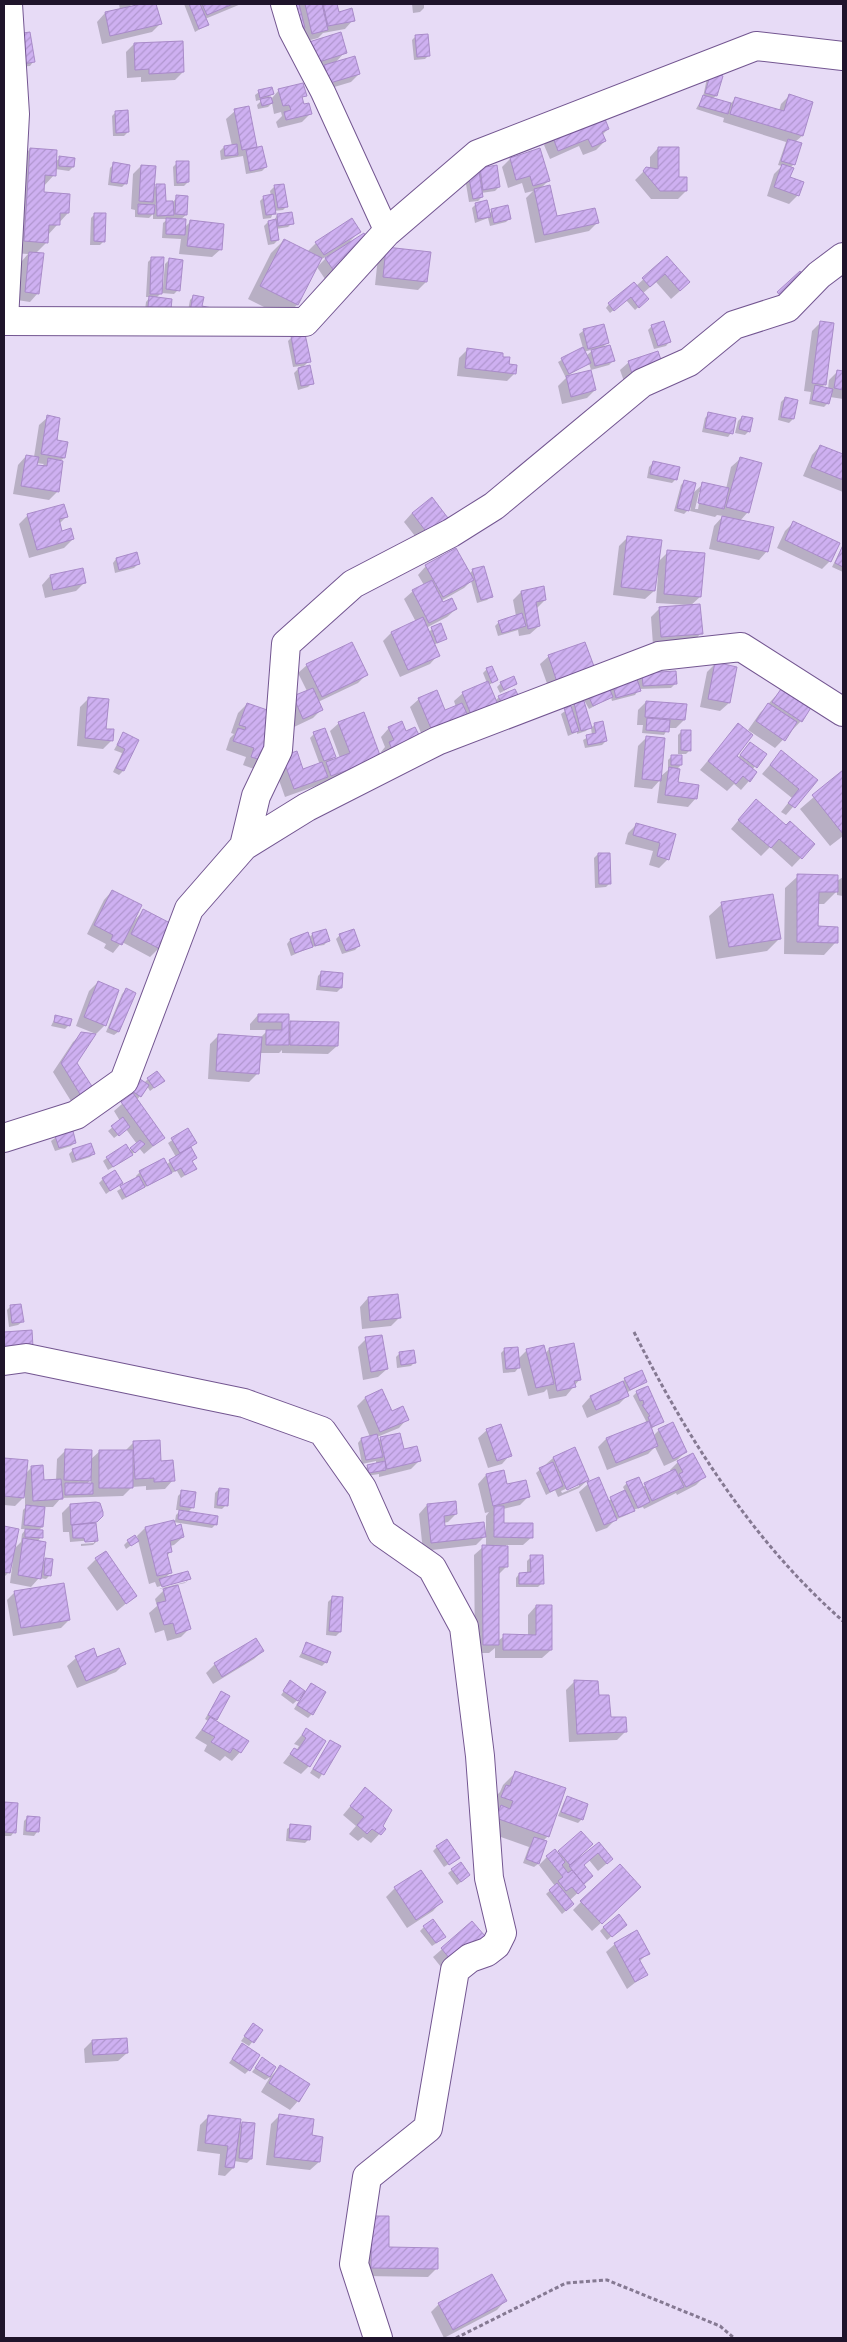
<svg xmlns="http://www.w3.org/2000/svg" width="847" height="2342" font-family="Roboto,sans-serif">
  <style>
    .shadow { fill: #0003; fill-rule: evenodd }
    .building { fill: url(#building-hatch); stroke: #a98bc9 }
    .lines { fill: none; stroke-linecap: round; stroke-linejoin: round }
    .minor-casing { stroke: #735691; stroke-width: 26 }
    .tertiary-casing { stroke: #735691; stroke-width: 30 }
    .path { stroke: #857992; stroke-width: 3; stroke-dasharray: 4 2.5; stroke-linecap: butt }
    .minor { stroke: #fff; stroke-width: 24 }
    .tertiary { stroke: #fff; stroke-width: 28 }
  </style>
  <defs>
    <pattern id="building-hatch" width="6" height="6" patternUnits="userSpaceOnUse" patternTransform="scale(1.25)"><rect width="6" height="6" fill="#ceb0f1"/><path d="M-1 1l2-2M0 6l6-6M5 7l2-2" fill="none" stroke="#b096cf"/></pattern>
  </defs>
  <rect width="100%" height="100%" fill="#e7dbf6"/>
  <path class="shadow" d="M119,4h13l-4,4 27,-4 5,20 -8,8 -50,12 -5,-22 8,-9 15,-3z
    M184,4h57l-36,15 2,6 -12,7z
    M297,4h39l2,9 15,7 -8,9 -22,4 -5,5 -15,4 -14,-36z
    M412,4h12v4l-4,4 -7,1z
    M416,36l13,19 -4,4 -11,1 -2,-20z
    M13,39l20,23 -3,4 -12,1z
    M134,44l49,28 -8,8 -34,2v-5l-14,1 -1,-26z
    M302,51l43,1 -10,11 24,11 -8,8 -30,9 -5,-17 11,-10 -20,6z
    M711,74l5,22 -4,3 18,5 6,-6 43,13 2,-7 8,-8 13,40 -7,6 -1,22 -4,4 -1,10 9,17 -9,9 -22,-8 7,-22 8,-8 -4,-1 8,-23 -63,-20 1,-4 -28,-9 7,-12 4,-19z
    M279,90l26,5 -4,4 9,15 -8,8 -24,6 -2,-6 6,-6 -1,-4 -7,2 -2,-11 -4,4 -10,2 -1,-4 6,-6 -7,2 -1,-6 4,-3 13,2 -5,5 5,-1z
    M235,111l21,36 -2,2 12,18 -4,4 -16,3 -3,-18 -22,4 -1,-9 4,-4 8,-1 -6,-27z
    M116,112l12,20 -4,4h-11l-1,-20z
    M608,129l-6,6 3,6 -9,9 -13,5 -4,-9 -29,13 -6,-14 9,-9z
    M658,148l28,43 -8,8h-27l-16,-19 12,-12 3,1v-12z
    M30,149l25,13 5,-4 13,9 -4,4 -14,-2 -1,6 -11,12v6l25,20 -21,23v6l-12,12 3,39 -8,9 -13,-2 4,-38 7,-8 -16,-1 6,-91z
    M539,150l10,30 -9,9 16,28 41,6 -8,8 -54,12 -9,-45 7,-7 -8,2 -3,-10 -14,5 -6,-21 8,-8z
    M177,163l11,19 -4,4h-10l-1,-19z
    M114,164l12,19 -4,4 -14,-2 2,-17z
    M141,166l12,23 4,-4 7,17h9l4,-5 9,18 -6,5 4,8 6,-6 31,27 -9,8 -33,-3 2,-15 -19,-1 1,-15 5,-4h-15v-5l-4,4 -14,-1v-7l-4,-1 2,-35z
    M480,169l19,18 -4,4 -14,2 1,4 -4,4 -9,1 -4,-24z
    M274,187l13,19 -4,4 -9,1 -3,7 -8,1 -3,-18 4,-4 7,-1 -1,-5z
    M476,204l13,9 18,-6 3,11 -4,4 -16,4 -2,-8 -13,5 -3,-15z
    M95,214l9,27 -4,4h-10l1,-27z
    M277,215l15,8 -4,4 -12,2 2,11 -4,4 -6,1 -4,-19 4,-4 6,-1z
    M359,232l-9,9 12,13 -37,25 -8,-12 11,-11 -9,4 -22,45 -13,12 -36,-18 23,-46 13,-13 23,12 9,-9z
    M387,248l39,34 -8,8 -43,-5 3,-28z
    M152,258l9,28h2l2,-22 4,-4 9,30 -4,4 -13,-1 -5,5 10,15 -21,-3 1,-8 4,-5h-4l2,-35z
    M667,258l21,24 -8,9 -9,8 -15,-17 -14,12 1,9 -8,7 -9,-10 -16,13 -4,-5 3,-4 27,-18z
    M194,296l8,2 -15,18 3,-16z
    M820,323l5,61 -4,4 7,1 1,-9 9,-9 5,1v27l-13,-2 -2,6 -4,4 -15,-3 2,-12 -7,-1 8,-60z
    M603,325l5,17 -7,7 12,12 -4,4 -18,5 -2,-7 -22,13 28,14 -8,8 -25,6 -4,-18 8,-8 -8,-16 25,-14 -4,-14 4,-3zM594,349l-8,7 -2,-4z
    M652,326l17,16 -3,4 -12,3 -6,-19z
    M292,337l17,24 -7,7 10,15 -4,4 -10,3 -4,-17 7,-7 -8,1 -5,-26z
    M467,350l41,16 7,7 -8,8 -50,-5 2,-18z
    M657,352l-32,32 -5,-14 9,-8z
    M785,398l8,21 -4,4 -11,-3 3,-18z
    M709,414l22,19 -3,4 -26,-5 3,-14z
    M48,417l7,25 9,16 -4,3 -2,30 -9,9 -36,-6 5,-29 8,-9 8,1 5,-32zM36,463l8,1 -3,3 -5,-1z
    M742,417l7,14 -4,4 -10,-2 3,-12z
    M820,446l23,10v36l-40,-16 9,-21z
    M740,459l8,53 -8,9 27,30 -8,9 -50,-11 5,-23 9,-10 -6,-1 -2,2 -25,-6 1,-4 -7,7 -10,-3 7,-26 4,-4 7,13 11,-10 23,5 5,-22zM699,492h2l-3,17h-3z
    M653,463l23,16 -4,4 -25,-5 2,-11z
    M412,513l29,17 -19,15 -18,-23z
    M28,515l38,2 -7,7 3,8 11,7 -9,9 -35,10 -10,-34z
    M793,523l37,38 -8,8 -45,-21 8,-17z
    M628,537l30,25 10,-10 32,45 -10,9 11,27 -8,9 -40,3 -2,-28 8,-8 29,-4 -32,-2 2,-28 -2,-1 -2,17 -9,8 -32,-4 6,-49z
    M843,545v27l-11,-5z
    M116,559l22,5 -4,4 -19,5 -2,-10z
    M426,566l43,8 4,-4 18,27 -4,3 -10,3 -6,-22 -7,7 -23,13 15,8 -9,8 -21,11 2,4 12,-7 5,14 -11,6 4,10 -8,9 -30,13 -17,-36 8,-8 25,-11 -12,-23 9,-8 11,-6 -6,-10z
    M50,576l35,6 -9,9 -31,7 -3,-13z
    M521,592l24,8 -9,9 3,17 -9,8 -11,2 -1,-6 -20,6 -3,-10 4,-4 17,-6 -3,-16z
    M549,656l44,13 -44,20 -9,-25z
    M715,664l14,39 -9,8 -20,-4 7,-35z
    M307,665l59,10 -8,8 -40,19 3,8 -8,8 -19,9 -9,-21 22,-15 -9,-18z
    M487,669l10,11 -8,5 6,16 4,-4h18l-93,43 -14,-33 9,-8 26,13 11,-5 -2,-6 9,-8 24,-10 -4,-10z
    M642,674l33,10 -4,4 -32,1 -4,6 -23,6 -1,-4 -22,12 -5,-9 4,-4 21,-5 5,-5 25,-6z
    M501,683l15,1 -16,9 -3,-6z
    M783,688l28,18 -10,15 -26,27 -27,-18 12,-17z
    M89,698l23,42 -9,9 -26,-3 3,-39z
    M646,702l38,18 -8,8h-8l-4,7 -22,-2 1,-8h-6l1,-15z
    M247,704l16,56 -9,9 -11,-4 3,-8 -20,-7 4,-12 4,-4 -3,-1 7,-20z
    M575,704l15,23 -4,4 -9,3v-2l-9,4 -7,-22z
    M339,723l32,43 -86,31 -11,-31 8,-9 21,14 17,-6 -10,-27 4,-4 20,23 -5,6 11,-5 -10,-27z
    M595,724l11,17 -4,4 -17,3 -2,-8 9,-5 -1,-7z
    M738,725l-3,31 3,2 8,-11 19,7 -13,16 4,3 -15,17 -7,-6 -7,7 -27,-21z
    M389,728l17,5 -21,26 -4,-7 4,-5 -4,-10z
    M682,731l8,19 -4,4h-8v-19z
    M123,734l14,6 -14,31 -4,4 -6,-3 9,-19 -8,-3z
    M646,738l14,39 8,-7v-10l4,-4 9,9 -5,5 1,13 19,15 -8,9 -31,-4 3,-23 -8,9 -18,-2 4,-41z
    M781,752l35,28 -30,35 -5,-3 11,-14 -30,-24z
    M843,772v64l-13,10 -30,-37z
    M748,809l38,18 28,17 -22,23 -22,-20 -9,9 -30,-27z
    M637,824l37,11 -6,24 -9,9 -10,-3 4,-14 -28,-7 3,-11z
    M598,854l12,29 -4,4 -11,1 -1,-30z
    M798,876l39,5 6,-4v19l-6,-1v-4l-13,13h-7v24l19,14 -12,13 -40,-1 1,-66z
    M112,891l22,30 9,-10 16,37 -9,9 -28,-15 -9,11 -9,-5 2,-4 -19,-10 17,-34z
    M722,904l58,34 -13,13 -51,8 -7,-43z
    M313,934l15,7 -4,4 -13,2 -20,9 -4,-12 3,-4 18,-2z
    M340,935l19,11 -4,4 -13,4 -6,-15z
    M322,972l20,2 -1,14 -4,4 -21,-2 2,-14z
    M98,982l7,43 -9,9 -20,-8 13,-35z
    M126,990l-8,42 -4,3 -8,-3 16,-38z
    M258,1015h30v11l3,-4 46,24 -9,8 -46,-1v-3l-3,3h-20l-1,20 -9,9 -41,-3 2,-35 9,-9 41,3 8,-8h-18v-6z
    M56,1016l13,9 -4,4 -14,-3z
    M82,1034l-6,29 17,28 -19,15 -21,-34 20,-30z
    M148,1079l15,2 -13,10 -3,-5 -10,14 26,38 -19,16 -5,-6 -11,10 -20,12 -5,-9 4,-3 22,-7 8,-7 -11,-15 -12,9 -6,-7 12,-10 -6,-10 16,-14 -1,-2 7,-11 8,-1z
    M187,1130l8,13 -5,4 6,11 -4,4 3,7 -14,9 -4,-7 -6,2 -49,27 -5,-9 20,-12 -1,-3 4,-4 26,-7 10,-8 -8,-14z
    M72,1132l3,10 -4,4 -16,5 -4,-10 4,-3z
    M73,1150l20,4 -3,3 -18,6 -3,-9z
    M103,1179l18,4 -15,11 -7,-11z
    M368,1298l31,20 -8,8 -29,3 -2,-22z
    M11,1306l11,16 -4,3 -9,2 -2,-17z
    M366,1339l21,30 -9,8 -15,3 -5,-33z
    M505,1349l13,10 9,-9 18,4 4,-5 31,30 -14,17 -17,3 -2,-10 -3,3 -16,4 -8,-30 -5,6 -12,1 -2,-20z
    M400,1353l15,9 -4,4 -14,2 -1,-11z
    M625,1379l21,3 -20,11 2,2 -9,9 -32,14 -5,-12 8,-9 30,-13z
    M637,1392l25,29 -11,8 2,7 6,-6 27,22 -9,8 -13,6 -9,-19 -7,7 -41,16 -9,-23 8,-8 39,-16 1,-2 -13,-25z
    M365,1398l42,21 -8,9 -22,9 1,4 3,-3 38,23 -8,8 -32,8v-3l-13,2 -2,-6 4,-4 8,-2v-3l-14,3 -4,-21 3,-4 9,-2 -13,-31z
    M487,1430l23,25 -8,9 -14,4 -10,-30z
    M133,1443l27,19 13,18 -8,9 -19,1v-4l-14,1 -9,9 -62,2 -8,9h-9l-2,20 -4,4 3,6 -4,5 4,22 5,-5 4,16 -4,4 -7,-1 -8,9 -21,-4 3,-23 -2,-1 -2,13 -5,5v-49l9,22 8,-8 1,-8 4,-5h-5l2,-19 2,-2v-12l-10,10 -11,-1v-46l22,2 -1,13 7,-7 11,14h13l1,-22 9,-9 24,10 10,-9h25zM91,1479v6h-5z
    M575,1449l13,31 -9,8 -21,9 -3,-7 -9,5 -10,-22 17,-15zM579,1483v3l-17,7 -1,-2z
    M678,1462l26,15 -8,8 -19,10 -1,-2 -32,16 -1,-2 -10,3 -4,4 -14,6 -8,8 -11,4 -17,-40 9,-8 20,17 17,-10 -2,-4 4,-4 15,4 29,-14 -1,-3z
    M486,1475l42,22 -8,8 -17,4v15l29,13 -9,8h-17v22l-8,8v66l6,-5h24v-21l8,-9 15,44 -9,8h-47v-10l-6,5h-14l-1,-98 9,-8h3v-12l-10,10 -53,6 -4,-37 8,-9 28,-2 1,11 -8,8 -5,1 1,4 42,6v-17l3,-4 -4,1 -7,-29z
    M219,1489l7,16 -4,4 -8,-1 1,-15z
    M182,1492l11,15 -6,6 29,11 -4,4 -39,-6 10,15 -9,8 -4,1 1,5 -4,5 4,16 -7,7h25l-4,4 -9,2 13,44 -8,8 -14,4 -3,-11 -9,3 -6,-20 8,-7 -2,-7 11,-11 -8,1 28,-7v-3l-29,8 -2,-5 -6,2 -12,-48 8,-8 30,-7 1,-6 5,-5h-5l2,-14z
    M70,1505l32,11 -7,7 2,18 -4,4 -12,1v-2l13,-1v-3l-24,2 -1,-10h-6l-1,-19z
    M128,1541h9l-11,8 -2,-4z
    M531,1557l11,26 -4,4h-22v-9l3,-4h8v-13z
    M96,1559l39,37 -18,15 -30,-43z
    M15,1592l54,28 -8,8 -48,8 -6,-36z
    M332,1598l8,34 -4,4 -10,-1 2,-33z
    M256,1640l7,11 -9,8 -41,25 -7,-11 9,-9z
    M307,1644l19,18 -4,4 -23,-9z
    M76,1658l21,1 27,5 -8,8 -39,16 -10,-22z
    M291,1682l14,10 6,-8 1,30 -4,4 -14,-9 8,-13 -9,8 -12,-9z
    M574,1682l23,1v14l13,22 16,12 -9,9 -48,2 -3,-52z
    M221,1692l-5,27 -2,2 26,31 -8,9 -7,-5 -5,5 -16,-10 3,-6 -12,-7 13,-17 -3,-2z
    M306,1730l3,36 -8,8 -18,-11 11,-14 2,2 3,-5 -5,-2z
    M330,1741l9,6 -20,32 -9,-6z
    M516,1772l32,64 -5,5 2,1 -7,22 -4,3 -11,-4 6,-16 -45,-16 9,-32 7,-7 3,-7z
    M365,1789l16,37 3,3 -13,14 -8,-6 -5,4 -9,-7 7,-8 -13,-11z
    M567,1798l15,21 -4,4 -20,-7 6,-14z
    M4,1803l12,1 -2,28 -3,4h-7z
    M28,1817l9,15 -3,4 -11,-1 1,-14z
    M291,1826l18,13 -4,4 -19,-2 1,-12z
    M581,1833l11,11 -17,16 2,2 22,-19 13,16 -14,12 -9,-11 -6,5 9,11 -10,9 2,2 -14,13 -1,8 -7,6 -16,-20 9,-8 -16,-21 8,-8 11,-3z
    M437,1847l19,12 -12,8 -11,-16z
    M452,1870l13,9 -8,6 -9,-12z
    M421,1871l20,31 -8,9 -26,17 -21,-31 9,-9z
    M631,1896l-39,35 -19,-21 8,-8z
    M472,1923l-27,49 -12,-15z
    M424,1927l17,13 -9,6 -12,-15z
    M604,1927l17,1 -14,12 -7,-9z
    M615,1944l33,9 -9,9 7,12 -19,15 -21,-37z
    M253,2025l8,6 -12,15 -8,-5z
    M92,2041l35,12 -9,8 -33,2 -1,-14z
    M242,2045l7,25 -4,4 -16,-11z
    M262,2059l9,17 9,-9 18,34 -8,9 -29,-18 9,-15 -5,3 -13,-8z
    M279,2116l31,20 9,26 -9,8 -44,-5 5,-41z
    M208,2117l31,10 4,-4 8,36 -4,4 -13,-2 -1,7 -8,8 -7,-1 2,-21 -23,-3 3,-26z
    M372,2217l15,32 49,20 -8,8 -65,-1z
    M505,2301l-8,9 -53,28 -13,-26 8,-8z"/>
  <path class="building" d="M141,4h15l6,20 -52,12 -5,-24z
    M189,4h11l9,21 -10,4z
    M202,4h31l-26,11z
    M292,4h7l6,24 -10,2z
    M305,4h17l6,26 -16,4z
    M323,4h14l2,8 13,-4 3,13 -27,5z
    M30,32l5,30 -13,2 -6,-30z
    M341,32l6,21 -31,10 -7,-21z
    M428,34l2,22 -13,1 -2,-22z
    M183,41l1,31 -35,2v-5l-14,1 -1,-27z
    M355,56l5,18 -30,9 -6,-18z
    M711,72l12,4 -6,20 -12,-3z
    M303,83l4,13 -5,1 2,7 5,-1 3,11 -26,6 -2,-8 7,-2 -2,-5 -6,1 -5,-17z
    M272,87l2,7 -14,4 -2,-8z
    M789,94l24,8 -10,34 -73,-22 5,-17 49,14z
    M703,95l28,8 -3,11 -29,-8z
    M271,97l2,6 -11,3 -2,-7z
    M249,106l8,41 -15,3 -8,-41z
    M128,110l1,22 -13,1 -1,-22z
    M603,114l6,15 -7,3 4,9 -14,6 -4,-8 -30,12 -6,-16z
    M788,139l14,4 -7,22 -14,-4z
    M237,144l1,11 -13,1 -1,-10z
    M262,146l5,21 -17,4 -4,-21z
    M658,147h21v30h8v14h-27l-17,-20 3,-4 12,2z
    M30,148l27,2 -1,26 -11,-1 -1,17 26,2 -1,19h-9v12h-11l-1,18 -24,-2z
    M540,148l10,33 -17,5 -3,-10 -14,4 -6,-22z
    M59,156l16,2 -1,9 -15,-1z
    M176,161h13v21l-12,1z
    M113,162l17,3 -3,19 -16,-2z
    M782,164l12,4 -4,9 14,5 -5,14 -25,-9z
    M141,165l15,1 -3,36 -14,-1z
    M497,165l3,22 -17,3 -3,-22z
    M479,171l4,26 -10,2 -5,-26z
    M156,184h9l1,17h7l1,14 -17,1z
    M284,184l4,23 -10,1 -4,-23z
    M550,185l7,31 38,-8 4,15 -55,12 -10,-46z
    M273,194l3,20 -10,1 -3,-19z
    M176,195l12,1 -1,19 -12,-1z
    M487,200l4,17 -13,2 -3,-16z
    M138,204l17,1 -1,9h-16z
    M508,205l3,14 -17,4 -3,-14z
    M292,212l2,12 -16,2 -1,-12z
    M94,213h12l-1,29 -11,-1z
    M166,218l20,1 -1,16 -19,-1z
    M352,218l9,14 -37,23 -9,-13z
    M276,219l3,21 -8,1 -3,-20z
    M190,220l34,4 -2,26 -35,-4z
    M364,233l8,13 -38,25 -9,-13z
    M284,239l38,19 -24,47 -38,-19z
    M386,247l45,5 -4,30 -44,-5z
    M29,252l15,1 -5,41 -14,-2z
    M667,256l23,26 -10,9 -15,-17 -15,13 -8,-9z
    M151,257h13l-2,37h-12z
    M169,258l14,2 -3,31 -14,-2z
    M800,271l10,11 -24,20 -9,-10z
    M634,282l15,17 -10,9 -8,-11 -17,14 -6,-8z
    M193,295l11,2 -2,9 20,4 -32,2z
    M149,296l23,3 -1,10 -23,-2z
    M664,321l7,21 -13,4 -7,-21z
    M820,321l14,2 -8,62 -14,-2z
    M604,324l5,19 -21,6 -5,-20z
    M305,334l6,28 -15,2 -5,-28z
    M610,345l5,16 -20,5 -4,-16z
    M583,347l8,16 -22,11 -8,-16z
    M467,348l36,5v4h7l-1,7 8,1 -1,9 -51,-6z
    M658,351l5,15 -30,11 -5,-16z
    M310,365l4,19 -13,2 -3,-18z
    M591,370l5,20 -25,7 -5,-21z
    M837,370l6,1v19l-9,-2z
    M815,385l18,4 -4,15 -17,-4z
    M785,397l13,3 -4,19 -13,-2z
    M708,412l28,6 -3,16 -28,-6z
    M47,415l13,3 -3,22 11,2 -3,16 -24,-4z
    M742,416l11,2 -3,14 -11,-3z
    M820,445l23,9v26l-32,-13z
    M26,455l13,2 -2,8 10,1 1,-8 15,3 -4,31 -38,-6z
    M740,457l22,6 -13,50 -23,-6z
    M653,461l27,6 -3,13 -27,-6z
    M684,480l12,3 -7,28 -12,-3z
    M702,482l27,6 -5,21 -26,-6z
    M432,497l19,25 -20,16 -19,-25z
    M64,504l4,13 -9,2 3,12 9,-3 3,11 -37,11 -10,-36z
    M722,516l52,11 -6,25 -51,-11z
    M793,521l47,22 -9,19 -46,-22z
    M627,536l35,4 -7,51 -34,-4z
    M843,545v22l-8,-4z
    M456,548l18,32 -31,17 -18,-32z
    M667,550l38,3 -4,44 -37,-3z
    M137,552l3,12 -21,6 -3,-12z
    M484,566l9,31 -12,3 -9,-31z
    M83,568l3,15 -33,7 -3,-15z
    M432,580l11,22 9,-4 5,11 -28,14 -17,-33z
    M544,586l2,14 -10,2 4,24 -12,3 -7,-38z
    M700,604l3,30 -42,3 -2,-30z
    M522,613l4,13 -24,7 -4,-12z
    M423,617l17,39 -32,14 -17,-38z
    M441,623l6,16 -10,4 -6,-16z
    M352,642l16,33 -46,22 -16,-33z
    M585,642l10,27 -38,13 -9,-27z
    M715,662l22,5 -7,36 -22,-4z
    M492,666l6,14 -6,3 -6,-15z
    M676,671l1,13 -34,2 -1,-13z
    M514,676l3,8 -13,6 -4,-8z
    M637,679l4,12 -25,7 -3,-13z
    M488,681l11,26 -27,10 -10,-25z
    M608,685l5,12 -20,9 -5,-11z
    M783,686l29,20 -10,16 -30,-20z
    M313,688l10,22 -20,9 -10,-23z
    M515,689l4,8 -17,7 -4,-8z
    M437,690l8,20 17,-7 7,15 -36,15 -15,-35z
    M88,697l21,2 -3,30h8l-1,12 -28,-3z
    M584,701l8,27 -11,3 -7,-28z
    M646,701l41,3 -2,16 -40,-3z
    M247,703l29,10 -12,48 -13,-4 3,-9 -21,-7 5,-13 7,2 1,-3 -7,-2z
    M768,703l29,19 -12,19 -29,-20z
    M571,706l8,25 -7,2 -8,-25z
    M364,712l17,46 -50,18 -5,-14 24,-9 -12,-31z
    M647,718l23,2 -1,12 -23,-2z
    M402,721l4,10 9,-4 6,12 -28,13 -4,-10 5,-2 -6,-13z
    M603,721l4,20 -19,4 -2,-10 10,-2 -2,-10z
    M738,723l15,12 -16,21 20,16 -7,10 -7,-6 -7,8 -28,-23z
    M325,728l11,29 -12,4 -11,-29z
    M681,730h10v21l-10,-1z
    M123,732l16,8 -15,31 -8,-3 9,-19 -8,-4z
    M646,736l19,2 -4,43 -19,-2z
    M750,742l17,12 -10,14 -17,-13z
    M781,750l37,30 -23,28 -7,-5 11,-14 -29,-24z
    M297,751l6,18 19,-7 6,15 -34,12 -12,-33z
    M671,755h11v10h-11z
    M669,767l11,2 -2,13 21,3 -2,14 -32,-4z
    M843,770v64l-31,-39z
    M756,799l30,26 4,-4 25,23 -13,15 -23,-20 -8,9 -33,-28z
    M636,823l40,11 -7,26 -12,-4 3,-13 -27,-8z
    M598,853h12l1,31h-12z
    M797,874l41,1v17h-19l-1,34 20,1v16l-41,-1z
    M112,890l30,15 -20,40 -11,-5 2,-5 -19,-10z
    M773,894l8,45 -52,8 -8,-45z
    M143,909l29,15 -12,25 -29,-15z
    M326,929l4,12 -15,5 -3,-13z
    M354,929l6,17 -14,5 -7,-17z
    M308,932l5,15 -18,6 -5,-14z
    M321,971l22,2 -1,15 -22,-2z
    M98,981l21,9 -13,36 -22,-9z
    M126,988l10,5 -17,39 -10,-4z
    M258,1014h31v31h-23v-15h16v-8h-24z
    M55,1015l17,4 -2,7 -16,-4z
    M290,1021l49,1 -1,24 -48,-1z
    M81,1032l15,2 -19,29 18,28 -12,8 -22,-36z
    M218,1034l44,3 -3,37 -43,-3z
    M157,1071l8,10 -11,7 -7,-10z
    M140,1079l9,6 -8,12 -9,-6z
    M133,1093l32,45 -12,8 -32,-44z
    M123,1117l7,10 -11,9 -8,-10z
    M188,1128l9,15 -17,10 -9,-15z
    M73,1131l3,12 -17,5 -4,-12z
    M140,1140l5,4 -10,9 -5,-5z
    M91,1143l4,11 -19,6 -4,-11z
    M126,1144l7,11 -20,12 -7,-10z
    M191,1147l6,11 -5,3 5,8 -12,6 -4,-7 -6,3 -6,-11z
    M164,1158l8,15 -25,13 -8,-15z
    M115,1170l8,13 -13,8 -8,-13z
    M139,1176l6,11 -19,10 -6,-11z
    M398,1294l3,24 -31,3 -2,-24z
    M21,1304l3,18 -12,1 -2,-18z
    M32,1330l1,17 -29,1v-16z
    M382,1335l6,34 -17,3 -6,-35z
    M574,1343l7,37 -7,1 2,6 -19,4 -8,-43z
    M544,1345l10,39 -18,4 -10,-39z
    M518,1347l2,21 -14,1 -2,-21z
    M414,1350l2,13 -15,2 -2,-13z
    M642,1370l5,12 -17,8 -6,-12z
    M623,1381l6,15 -33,14 -6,-14z
    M648,1386l16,36 -12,5 -4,-10 2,-1 -8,-11h2l-1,-5 -3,1 -4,-10z
    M382,1389l10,22 11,-5 6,14 -29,12 -15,-35z
    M649,1421l9,25 -42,17 -10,-25z
    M673,1422l14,30 -14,7 -15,-30z
    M501,1424l11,32 -15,5 -11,-32z
    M400,1433l4,16 13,-3 4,15 -34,8 -7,-32z
    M377,1434l6,23 -17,3 -5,-22z
    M160,1440l1,21 12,-1 2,21 -21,1v-4l-19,1 -2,-38z
    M575,1447l14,33 -22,10 -14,-33z
    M65,1449l27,1 -1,31 -27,-1z
    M99,1450h34v38h-34z
    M693,1453l13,24 -20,10 -7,-13 4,-2 -6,-11z
    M4,1458l24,2 -4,38 -20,-2z
    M385,1461l1,9 -17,3 -2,-8z
    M553,1462l10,24 -13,6 -11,-24z
    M43,1465l1,15 17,-1 2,20 -30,2 -2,-35z
    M675,1469l9,18 -32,14 -8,-18z
    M504,1470l3,14 19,-4 4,17 -37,9 -7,-32z
    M599,1477l18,43 -13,5 -17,-43z
    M639,1477l11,25 -12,6 -12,-26z
    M65,1483h28v11l-28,1z
    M219,1488l10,1 -1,17 -11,-1z
    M181,1490l15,2 -2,16 -14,-2z
    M625,1490l10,21 -16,6 -9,-20z
    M456,1501l1,13 -13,2 1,10 39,-4 2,15 -55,6 -4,-39z
    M96,1502l4,1 3,9v4l-6,6 -26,3 -1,-21z
    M26,1505l19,2 -2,20 -19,-2z
    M494,1506h10v17h29v15l-39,-1z
    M179,1510l39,6 -1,9 -39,-6z
    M174,1520l2,6 5,-2 3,13 -14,4 2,11 -5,1 5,20 -15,3 -12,-49z
    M96,1523l2,18 -13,1 -1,-4h-11l-1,-13z
    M4,1526l15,3 -9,44 -6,-1z
    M25,1529l18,1v8l-18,-1z
    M135,1535l4,6 -8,5 -4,-6z
    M23,1538l23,4 -5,37 -23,-4z
    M482,1545l26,1v21h-9v78h-16z
    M106,1551l31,45 -11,8 -31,-46z
    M530,1555h13l1,29h-25v-11l12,-1z
    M45,1558l8,1 -2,17 -7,-1z
    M188,1571l3,8 -29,8 -3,-8z
    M64,1583l6,37 -49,8 -7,-37z
    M178,1585l13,44 -15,5 -3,-11 -9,2 -7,-22 9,-2 -3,-12z
    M332,1596l11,1 -2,35 -12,-1z
    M536,1605h16v45h-49v-16l33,1z
    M256,1638l8,13 -42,26 -8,-14z
    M306,1642l25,10 -4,11 -25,-10z
    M94,1648l3,9 22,-9 7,16 -40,17 -11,-25z
    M290,1680l15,11 -7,10 -15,-10z
    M574,1680l24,1 1,14h10l2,22h15l1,15 -50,2z
    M311,1683l15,9 -13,23 -16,-10z
    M221,1691l9,5 -13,24 -9,-5z
    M210,1717l39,24 -8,12 -8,-5 -3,5 -19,-11 4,-5 -13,-7z
    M306,1728l20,13 -16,26 -20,-13 4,-6 4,2 8,-12 -4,-3z
    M330,1740l11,6 -17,29 -11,-6z
    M515,1771l51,17 -17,49 -53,-19 5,-13 9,4 3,-8 -12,-4 5,-12 4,1z
    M365,1787l27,23 -9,16 3,3 -5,6 -9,-6 -5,5 -10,-9 7,-8 -14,-11z
    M567,1796l21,8 -5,16 -22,-8z
    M4,1802l14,1 -2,30 -12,-1z
    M27,1816l13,1 -1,15 -13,-1z
    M290,1824l21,2 -1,14 -21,-2z
    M581,1831l12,13 -23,21 -12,-14z
    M534,1837l13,4 -8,23 -13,-5z
    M447,1839l13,19 -11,7 -13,-19z
    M599,1842l14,17 -6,5 -9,-11 -14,12 9,11 -9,8 -15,-18z
    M555,1849l10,13 -3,3 6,8 4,-3 14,17 -8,7 -6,-7 -6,4 -8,-10 5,-4 -17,-21z
    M461,1862l9,13 -9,7 -10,-13z
    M620,1864l21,23 -39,37 -22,-23z
    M421,1870l22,32 -27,18 -22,-33z
    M557,1883l17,21 -8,7 -17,-21z
    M619,1914l8,11 -15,12 -9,-10z
    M433,1919l13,18 -10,6 -13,-17z
    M472,1921l13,15 -23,19 -8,9 -13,-16z
    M637,1930l13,24 -11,5 9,16 -13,7 -21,-39z
    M253,2023l10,7 -9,13 -10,-7z
    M127,2038l1,15 -35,2 -1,-15z
    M242,2043l18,12 -10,16 -18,-12z
    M262,2057l14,10 -6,10 -15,-9z
    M280,2065l30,19 -11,18 -30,-19z
    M279,2114l35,5 -2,16 11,2 -3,25 -46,-5z
    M208,2115l33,4 -7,49 -9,-1 3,-21 -23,-3z
    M242,2122l13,1 -3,36 -13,-1z
    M372,2216h17v31l49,1v21l-67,-1z
    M492,2274l15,27 -54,29 -15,-27z"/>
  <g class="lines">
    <g class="minor-casing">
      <path id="minor" d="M283,4l8,27 32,61 64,140
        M6,320l11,-206 -7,-110"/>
    </g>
    <g class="tertiary-casing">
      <path id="tertiary" d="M4,321l301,1 82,-90 91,-78 278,-108 87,10
        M244,846l12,-50 22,-46 8,-106 67,-60 98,-51 43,-27 148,-123 47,-21 45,-37 53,-17 32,-33 24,-18
        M4,1138l72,-23 48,-34 65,-172 55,-63 63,-39 130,-66 222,-85 82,-9 102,65
        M4,1361l22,-3 218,45 78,28 40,57 20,45 50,35 32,59 16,129 9,122 13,55 -6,12 -9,7 -17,6 -15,12 -27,158 -61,49 -13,87 24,74"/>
    </g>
    <path class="path" d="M634,1332c53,106 119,210 209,289
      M456,2338l110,-55 41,-3 113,46 14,12"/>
    <use href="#minor" class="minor"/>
    <use href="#tertiary" class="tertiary"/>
  </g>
  <rect width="847" height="2342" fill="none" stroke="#1f142b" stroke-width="10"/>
</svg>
